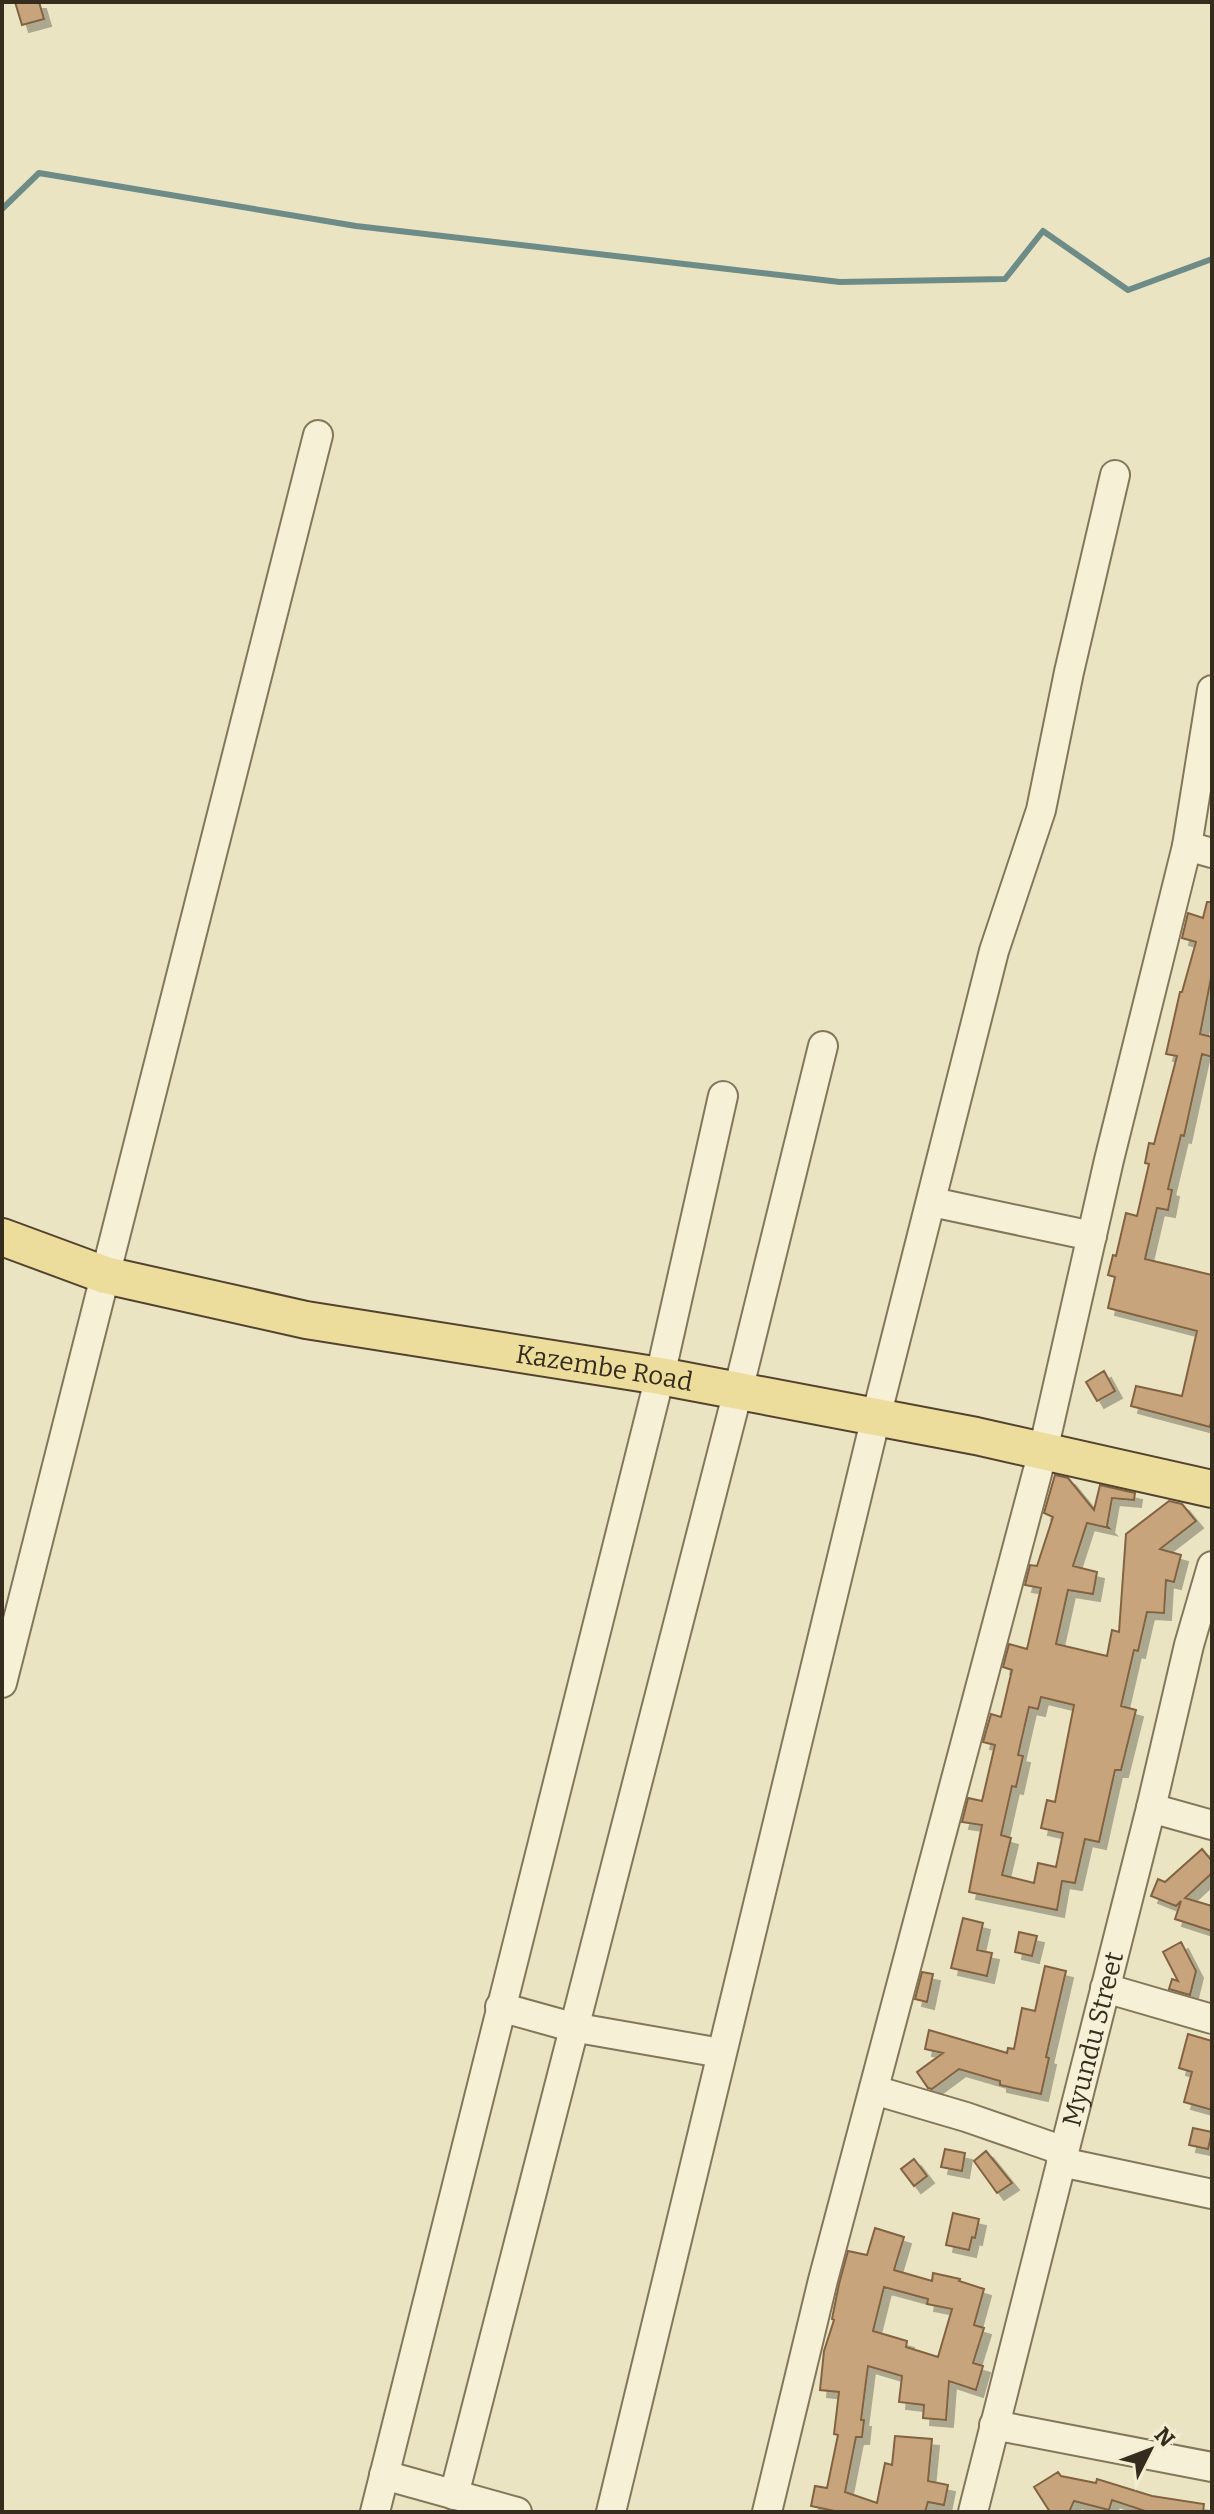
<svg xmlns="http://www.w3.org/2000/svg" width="1214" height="2514" font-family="Bitter,serif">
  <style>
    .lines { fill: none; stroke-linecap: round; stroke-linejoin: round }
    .stream { stroke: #6d8b87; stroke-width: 6 }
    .building { fill: #c7a47c; stroke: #816343; stroke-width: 2; fill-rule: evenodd; filter: url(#shadow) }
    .minor-casing { stroke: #84765b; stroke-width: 32 }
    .major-casing { stroke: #52432f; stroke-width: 40 }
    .minor { stroke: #f6f0d6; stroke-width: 28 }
    .major { stroke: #ecdd9d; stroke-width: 36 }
    .labels { text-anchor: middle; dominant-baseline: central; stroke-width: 8; stroke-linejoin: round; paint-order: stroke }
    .street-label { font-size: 26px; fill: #352c1e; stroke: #f3edd2 }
  </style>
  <defs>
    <filter id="shadow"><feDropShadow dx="7" dy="7" stdDeviation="0" flood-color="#0004"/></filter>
  </defs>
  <rect width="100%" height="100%" fill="#ebe4c3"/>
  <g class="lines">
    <path class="stream" d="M2,209l37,-36 317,53 484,56 165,-3 38,-48 85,59 84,-31"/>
  </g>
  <path class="building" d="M15,2h24l5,17 -22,6z
    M1207,902h5v71l-12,61 12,3v20l-10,-3 -18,82 -3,-1 -13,54 4,1 -4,20 -11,-2 -12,51 67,16v142l-2,10 -79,-21 5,-20 46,10 15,-65 -89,-23 7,-31 -7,-2 5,-20 3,1 10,-43 11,3 12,-52 -4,-1 4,-20 5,1 23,-88 -11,-2 14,-62h2l14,-50 -14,-4 6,-25 15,5z
    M1104,1371l11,20 -18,10 -11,-19z
    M1055,1475l13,3 26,32 6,-25 35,8 -1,7 -22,-2 -5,28 2,2 -22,-5 -14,43 24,6 -4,22 -25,-4 -12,54 51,12 5,-26 7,2 7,-98 43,-33 13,3 14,17 -36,28 21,6 -7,27 -8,-2 -2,33 -17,-1 -9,39 -4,-1 -13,56 15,4 -15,60h-6l-16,72 -14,-3 -10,44 -13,-2 -5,29 -88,-18 13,-67 -20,-3 6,-24 14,3 13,-56 -12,-3 8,-28 10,3 11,-47 -9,-3 6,-23 18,5 14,-61 -16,-3 5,-20 7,1 16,-49 -9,-4zM1041,1697l33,8 -19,97 -8,-2 -6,28 22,5 -7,34 -18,-4 -4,20 -32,-8 9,-37 -10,-3 11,-49 4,1 7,-31 -5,-1 11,-48 9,2z
    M1202,1849l10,12v12l-27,25 27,8v25l-37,-12 6,-18 -5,5 -25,-10 7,-17 7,3z
    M963,1918l20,5 -6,27 15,3 -5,23 -36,-8z
    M1019,1932l18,4 -5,20 -17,-4z
    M1181,1942l15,29 -6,24 -21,-6 3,-10 6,2 -15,-29z
    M1045,1966l21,5 -20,86 3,1 -8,36 -41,-9v-4l-41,-12 -27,20 -4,-1 -11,-16 26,-19 -18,-4 4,-19 78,23 1,-5 6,1 8,-41 13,3z
    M922,1972l11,2 -6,28 -12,-3z
    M1188,2034l24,7v69l-28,-8 8,-30 -13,-4z
    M1193,2128l19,4 -4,17 -19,-4z
    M945,2149l20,4 -3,18 -21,-4z
    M986,2151l26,32 -15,10 -23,-32z
    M914,2159l13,17 -13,10 -13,-17z
    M953,2213l26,6 -4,19 -3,-1 -3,13 -23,-5z
    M875,2228l29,9 -10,33 38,11 1,-8 27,6 -1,2 25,8 -10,36 10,3 -11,35 10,3 -7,24 -27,-9 -3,39 -23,-2 1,-13 -25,-3 3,-26 -34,-10 -7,54h3l-2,17h-6l-11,55 32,11 8,-40 7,2 3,-29 37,3 -4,42 20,4 -4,20 -16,-3 -3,10h-86l-28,-6 4,-20 12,2 11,-53 -4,-1 5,-42 -19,-2 4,-39 10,-31 -2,-1 7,-35 9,-33 19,4zM884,2287l44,12 -1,5 25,5 -14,48 -32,-10 1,-6 -34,-10z
    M1058,2472l3,4 35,7 1,-4 55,17 52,8 -1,8h-55l-36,-12 -3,10 -35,-9 -5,11h-19l-16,-25z"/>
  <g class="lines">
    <g class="minor-casing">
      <g id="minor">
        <path d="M1187,846l25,7"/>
        <path d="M932,1202l160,34"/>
        <path d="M2,1683l316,-1248"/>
        <path d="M1151,1808l61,17"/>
        <path d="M1105,1988l107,31"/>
        <path d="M500,2007l72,20 149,26"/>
        <path d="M874,2090l92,27 98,34"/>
        <path d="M1061,2162l151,32"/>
        <path d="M994,2425l218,42"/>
        <path d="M384,2475l133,37"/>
        <path d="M454,2495l284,-1104 85,-345"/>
        <path d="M375,2512l285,-1136 63,-280"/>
        <path d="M611,2512l265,-1095 118,-466 47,-141 28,-138 46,-197"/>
        <path d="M767,2512l56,-232 220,-829 66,-291 78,-314 25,-156"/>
        <path id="s1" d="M973,2512l178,-704 38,-163 23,-79"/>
      </g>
    </g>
    <g class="major-casing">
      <g id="major">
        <path id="s2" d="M2,1237l103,38 201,45 354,56 316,60 236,53"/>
      </g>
    </g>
    <use href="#minor" class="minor"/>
    <use href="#major" class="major"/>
  </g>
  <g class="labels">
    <g class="street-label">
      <text stroke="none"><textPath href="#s2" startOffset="618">Kazembe Road</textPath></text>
      <text stroke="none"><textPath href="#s1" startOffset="488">Myundu Street</textPath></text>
    </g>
  </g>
  <rect width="1214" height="2514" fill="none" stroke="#352c1e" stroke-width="8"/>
  <g transform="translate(1150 2450) rotate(48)" stroke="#f3edd2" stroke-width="6" paint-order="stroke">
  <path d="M0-6L14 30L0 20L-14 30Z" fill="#352c1e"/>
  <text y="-12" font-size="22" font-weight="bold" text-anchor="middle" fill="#352c1e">N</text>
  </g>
</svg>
